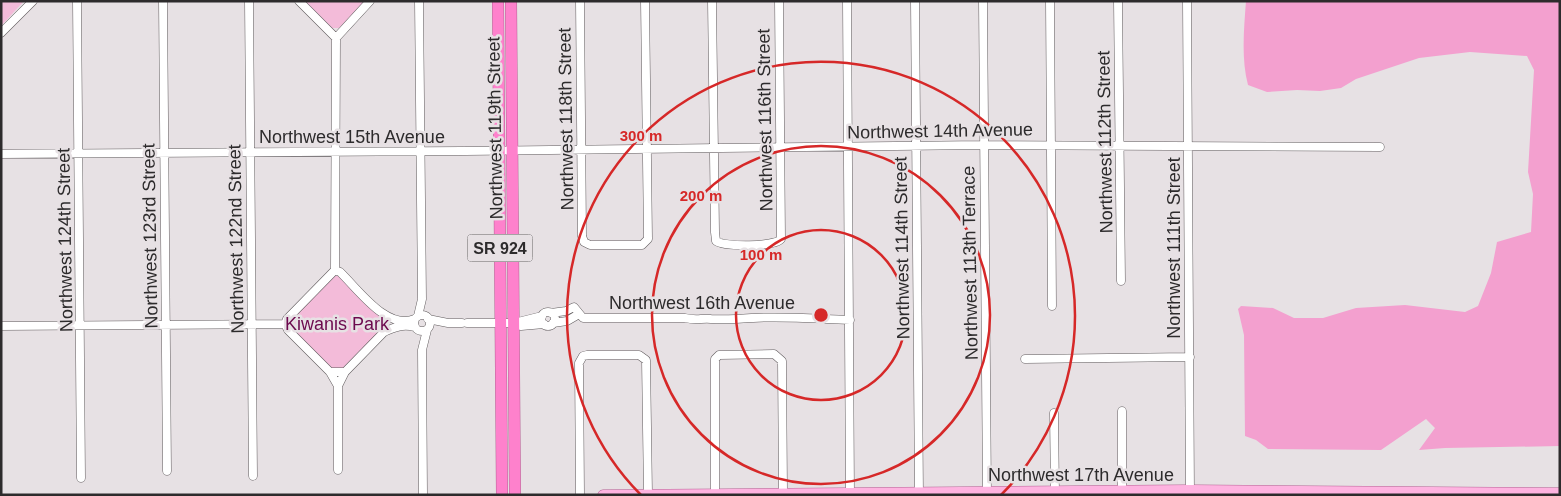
<svg xmlns="http://www.w3.org/2000/svg" width="1561" height="496" font-family="Helvetica,sans-serif">
  <style>
    .green { fill: #f3bbd9 }
    .water { fill: #f3a0cf }
    .lines { fill: none; stroke-linecap: round; stroke-linejoin: round }
    .minor-casing { stroke: #605b5d; stroke-width: 9 }
    .major-casing { stroke: #b56394; stroke-width: 11 }
    .highway-casing { stroke: #b56394; stroke-width: 12 }
    .minor { stroke: #fff; stroke-width: 8 }
    .major { stroke: #feb3e0; stroke-width: 10 }
    .highway { stroke: #fe81cc; stroke-width: 11 }
    .ring { fill: none; stroke: #d62828; stroke-width: 2.5 }
    .labels { text-anchor: middle; dominant-baseline: central; stroke-width: 5; stroke-linejoin: round; paint-order: stroke }
    .shield { fill: #e7e1e4; stroke: #656263; stroke-width: 1 }
    .shield-label { font-size: 16px; font-weight: bold; fill: #2d2b2c }
    .street-label { font-size: 18px; fill: #2d2b2c; stroke: #e7e1e4 }
    .park-label { font-size: 18px; fill: #6c094e; stroke: #e7e1e4 }
    .centre { fill: #d62828; stroke: #e7e1e4; stroke-width: 2.5 }
    .ring-label { font-size: 15px; text-anchor: middle; font-weight: bold; fill: #d62828; stroke: #e7e1e4; stroke-width: 5; stroke-linejoin: round; paint-order: stroke }
  </style>
  <rect width="100%" height="100%" fill="#e7e1e4"/>
  <path class="green" d="M1,1h23l-23,25z
    M303,1h62l-26,27h-9z
    M335,276h4l45,45 -2,9 -38,39h-14l-38,-37 -4,-8 41,-45z"/>
  <path class="water" d="M1246,1h314v445l-115,2 -26,2 16,-22 -9,-9 -45,31 -113,-1 -12,-9 -11,-4 -1,-101 -6,-26 3,-3 32,2 21,10h29l33,-10 49,-3 60,7 13,-6 13,-33 6,-31 34,-10 2,-38 -5,-22 6,-102 -7,-14 -57,-4 -51,6 -63,21 -15,9 -21,3 -23,-1 -30,2 -19,-7c-7,-27 -4,-56 -2,-84z"/>
  <g class="lines">
    <g class="minor-casing">
      <path id="minor" d="M77,1l4,477
        M163,1l4,470
        M249,1l4,475
        M299,1l37,37
        M580,1l2,235 2,6 6,3h52l6,-6 -3,-238
        M712,1l3,231 1,9c8,6 59,6 65,-2l-2,-238
        M847,1l3,494
        M915,1l4,494
        M983,1l4,494
        M1050,1l2,305
        M1118,1l3,280
        M1187,1l3,493
        M1,33l32,-32
        M336,38l34,-37
        M465,151l519,-6 396,2
        M1,154l462,-3
        M335,270l1,-232
        M335,270l-48,49 -2,5 3,6 42,42 8,14
        M335,270l5,2c19,18 47,59 75,47
        M541 319a7 7 0 1 1 14 0a7 7 0 1 1-14 0Z
        M551,313l15,-2 8,-4 9,11h102c12,3 16,0 26,1 15,1 28,0 42,-1 33,-2 65,1 97,2
        M414 323a8 8 0 1 1 16 0a8 8 0 1 1-16 0Z
        M418,316l4,-17 -3,-298
        M428,319l20,4h14
        M467,323h47l7,3 23,-2
        M514,323l28,-7
        M553,323l14,-2 12,-7
        M1,326l284,-2
        M1025,359l165,-2
        M330,372h15l39,-40c11,-5 19,-8 31,-5
        M1122,411v83
        M1054,413l1,82
        M338,470v-84l7,-14
        M715,493v-134l4,-4 55,-1 8,7 1,131
        M423,495l-1,-145 5,-20
        M580,495l-1,-132 4,-7 4,-1h52l7,5 2,134"/>
    </g>
    <g class="major-casing">
      <path id="major" d="M603,495l587,-5 370,3"/>
    </g>
    <g class="highway-casing">
      <path id="highway" d="M498,1l4,494
        M511,1l4,494"/>
    </g>
    <use href="#minor" class="minor"/>
    <use href="#major" class="major"/>
    <use href="#highway" class="highway"/>
  </g>
  <g class="ring">
    <circle cx="821" cy="315" r="85"/>
    <circle cx="821" cy="315" r="169"/>
    <path d="M641 495A254 254 0 1 1 1001 495"/>
  </g>
  <g class="labels">
    <rect class="shield" x="467.5" y="234.5" width="65" height="27" rx="4"/>
    <g class="shield-label">
      <text x="500" y="248">SR 924</text>
    </g>
    <g class="street-label">
      <text transform="translate(566 119) rotate(-91)">Northwest 118th Street</text>
      <text transform="translate(765 120) rotate(-91)">Northwest 116th Street</text>
      <text transform="translate(495 128) rotate(-91)">Northwest 119th Street</text>
      <text transform="translate(940 131) rotate(-1)">Northwest 14th Avenue</text>
      <text x="352" y="137">Northwest 15th Avenue</text>
      <text transform="translate(1105 142) rotate(-91)">Northwest 112th Street</text>
      <text transform="translate(150 236) rotate(-91)">Northwest 123rd Street</text>
      <text transform="translate(236 239) rotate(-91)">Northwest 122nd Street</text>
      <text transform="translate(65 240) rotate(-91)">Northwest 124th Street</text>
      <text transform="translate(902 248) rotate(-91)">Northwest 114th Street</text>
      <text transform="translate(1174 248) rotate(-90)">Northwest 111th Street</text>
      <text transform="translate(970 263) rotate(-91)">Northwest 113th Terrace</text>
      <text x="702" y="303">Northwest 16th Avenue</text>
      <text x="1081" y="475">Northwest 17th Avenue</text>
    </g>
    <g class="park-label">
      <text x="337" y="324">Kiwanis Park</text>
    </g>
  </g>
  <circle cx="821" cy="315" r="8" class="centre"/>
  <g class="ring-label">
    <text x="641" y="141">300 m</text>
    <text x="701" y="201">200 m</text>
    <text x="761" y="260">100 m</text>
  </g>
  <rect width="1561" height="496" fill="none" stroke="#2d2b2c" stroke-width="5"/>
</svg>
